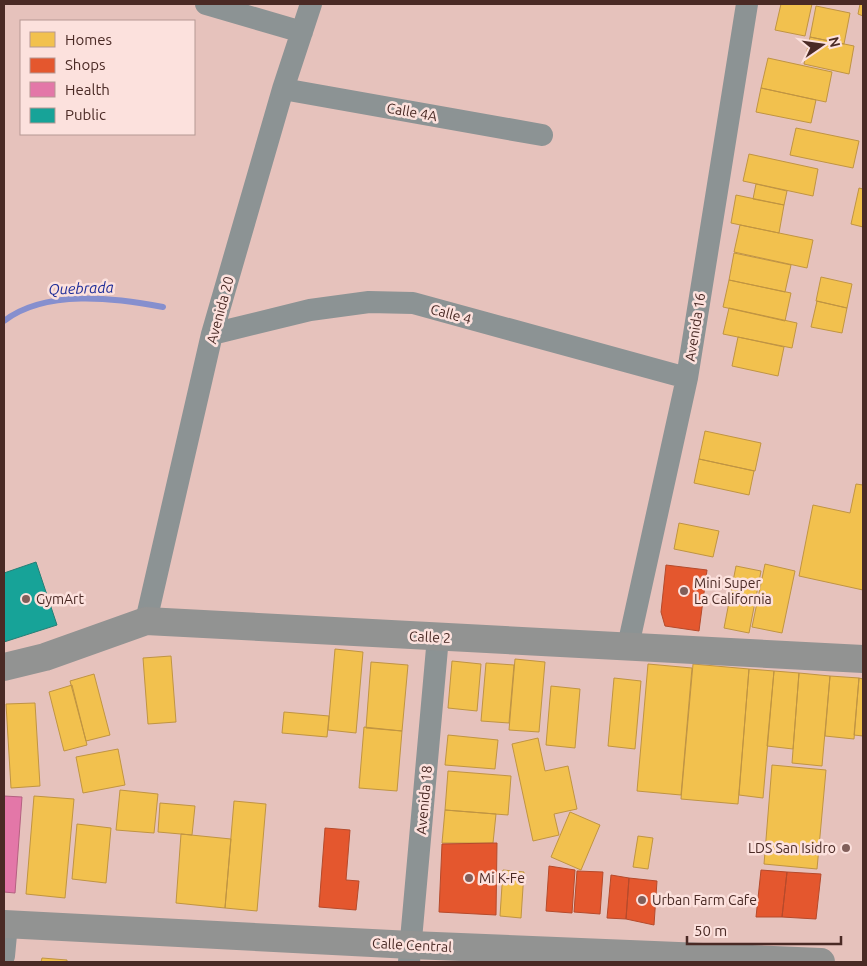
<svg xmlns="http://www.w3.org/2000/svg" width="867" height="966" font-family="Ubuntu,sans-serif">
  <style>
    .homes { fill: #f2c14e; stroke: #c09442 }
    .shops { fill: #e4572e; stroke: #b64a2b }
    .health { fill: #e377a8; stroke: #b56081 }
    .public { fill: #17a398; stroke: #267f76 }
    .lines { fill: none; stroke-linecap: round; stroke-linejoin: round }
    .stream { stroke: #868fce; stroke-width: 6 }
    .minor { stroke: #8c9394; stroke-width: 22 }
    .secondary { stroke: #929392; stroke-width: 28 }
    .poi-dot { fill: #815f5a; stroke: #fce1dd; stroke-width: 2 }
    .labels { text-anchor: middle; dominant-baseline: central; stroke-width: 5; stroke-linejoin: round; paint-order: stroke }
    .street-label { font-size: 14px; fill: #4a2a25; stroke: #fce1dd }
    .poi-label { font-size: 14px; fill: #4a2a25; stroke: #fce1dd; text-anchor: start }
    .water-label { font-size: 15px; font-style: italic; fill: #1e2d98; stroke: #fce1dd }
  </style>
  <rect width="100%" height="100%" fill="#e6c2bc"/>
  <path class="homes" d="M781,4h31l-7,32 -30,-6z
    M860,4h3v12l-5,-2z
    M816,6l34,7 -6,31 -34,-7z
    M810,37l44,9 -5,28 -45,-10z
    M768,58l64,14 -6,30 -65,-14z
    M761,88l55,12 -5,23 -55,-11z
    M796,128l63,13 -6,27 -63,-13z
    M749,154l69,15 -5,27 -70,-15z
    M756,184l31,7 -3,14 -31,-6z
    M859,188l4,1v38l-12,-3z
    M736,195l48,10 -5,28 -48,-10z
    M740,225l73,15 -6,28 -73,-16z
    M734,253l57,12 -6,27 -56,-12z
    M821,277l31,7 -5,24 -31,-7z
    M729,280l62,13 -6,28 -62,-14z
    M817,301l30,7 -5,25 -31,-6z
    M729,308l68,15 -5,25 -69,-14z
    M738,337l46,10 -6,29 -46,-10z
    M705,431l56,12 -6,28 -56,-12z
    M699,459l55,12 -5,24 -55,-12z
    M856,484l7,1v105l-64,-14 14,-71 37,8z
    M679,523l40,8 -6,26 -39,-8z
    M765,564l30,7 -13,62 -30,-6z
    M736,566l25,5 -12,62 -25,-5z
    M335,649l28,3 -7,81 -28,-3z
    M171,656l5,66 -28,2 -5,-66z
    M515,659l30,3 -6,70 -30,-2z
    M452,661l29,3 -4,47 -29,-3z
    M371,662l37,3 -6,66 -36,-3z
    M486,663l28,2 -5,58 -28,-2z
    M648,664l44,4 -11,127 -44,-4z
    M693,664l56,5 -11,135 -57,-5z
    M749,669l25,2 -11,127 -24,-3z
    M774,671l25,2 -6,76 -26,-3z
    M799,673l31,3 -8,90 -30,-3z
    M94,674l16,61 -24,6 -16,-60z
    M830,676l29,2 -5,61 -29,-3z
    M614,678l27,3 -6,68 -27,-3z
    M859,678l4,1v57l-9,-1z
    M72,685l15,60 -23,6 -15,-59z
    M551,686l29,3 -5,59 -29,-3z
    M35,703l5,83 -29,2 -5,-84z
    M284,712l45,4 -2,21 -45,-4z
    M364,727l38,4 -5,60 -38,-3z
    M448,735l50,5 -3,29 -50,-4z
    M538,738l7,33 23,-5 9,43 -23,5 5,21 -26,6 -21,-97z
    M118,749l7,36 -42,8 -7,-36z
    M772,765l54,5 -9,99 -53,-5z
    M448,771l63,5 -3,39 -63,-5z
    M120,790l38,4 -4,39 -38,-3z
    M34,796l40,3 -9,99 -39,-4z
    M234,801l32,3 -9,107 -32,-3z
    M160,803l35,3 -3,29 -34,-3z
    M445,810l51,4 -3,29h-51z
    M570,812l30,13 -19,45 -30,-13z
    M77,824l34,4 -5,55 -34,-4z
    M181,834l50,5 -6,69 -49,-5z
    M638,836l15,2 -5,31 -15,-2z
    M503,870l21,2 -3,46 -21,-2z
    M42,958l25,2v2h-26z"/>
  <path class="shops" d="M666,565l41,5 -8,61 -34,-5 -4,-14z
    M325,828l25,2 -4,50 13,1 -3,29 -37,-3z
    M497,843l-1,72 -57,-3 3,-68z
    M549,866l26,4 -3,43 -26,-2z
    M761,870l26,2 -5,45h-26z
    M577,871l26,1 -3,42 -26,-2z
    M787,872l34,2 -5,45 -34,-2z
    M611,875l18,3 -3,41 -19,-1z
    M629,878l28,3 -3,44 -28,-6z"/>
  <path class="health" d="M4,796l18,1 -7,96 -11,-1z"/>
  <path class="public" d="M36,562l21,63 -53,17v-69z"/>
  <g class="lines">
    <path class="stream" d="M4,321c41,-32 111,-23 159,-14"/>
    <path class="minor" d="M206,4l96,28
      M283,89l259,46
      M212,334l98,-24 59,-8 44,1 274,75
      M146,621l66,-287 71,-245 28,-85
      M628,646l59,-268 60,-374
      M4,956l3,-32
      M409,962l29,-325"/>
    <path class="secondary" d="M4,667l41,-10 101,-36 717,38
      M4,924l407,21 410,17"/>
  </g>
  <g class="poi-dot">
    <circle cx="684" cy="591" r="5"/>
    <circle cx="26" cy="599" r="5"/>
    <circle cx="846" cy="848" r="5"/>
    <circle cx="469" cy="878" r="5"/>
    <circle cx="642" cy="900" r="5"/>
  </g>
  <g class="labels">
    <g class="street-label">
      <text transform="translate(412 112) rotate(10)">Calle 4A</text>
      <text transform="translate(220 310) rotate(-75)">Avenida 20</text>
      <text transform="translate(451 314) rotate(15)">Calle 4</text>
      <text transform="translate(695 327) rotate(-81)">Avenida 16</text>
      <text transform="translate(430 637) rotate(3)">Calle 2</text>
      <text transform="translate(424 800) rotate(-85)">Avenida 18</text>
      <text transform="translate(412 945) rotate(3)">Calle Central</text>
    </g>
    <g class="poi-label">
      <text x="694" y="583">Mini Super<tspan x="694" dy="16">La California</tspan></text>
      <text x="36" y="599">GymArt</text>
      <text x="836" y="848" text-anchor="end">LDS San Isidro</text>
      <text x="479" y="878">Mi K-Fe</text>
      <text x="652" y="900">Urban Farm Cafe</text>
    </g>
    <g class="water-label">
      <text transform="translate(81 288) rotate(-2)">Quebrada</text>
    </g>
  </g>
  <rect width="867" height="966" fill="none" stroke="#4a2a25" stroke-width="10"/>
  <rect x="20" y="20" width="175" height="115" fill="#fce1dd" stroke="#b59893"/>
  <rect x="30" y="32" width="25" height="15" fill="#f2c14e" stroke="#b59893"/>
  <text x="65" y="45" font-size="15" fill="#4a2a25">Homes</text>
  <rect x="30" y="58" width="25" height="15" fill="#e4572e" stroke="#b59893"/>
  <text x="65" y="70" font-size="15" fill="#4a2a25">Shops</text>
  <rect x="30" y="82" width="25" height="15" fill="#e377a8" stroke="#b59893"/>
  <text x="65" y="95" font-size="15" fill="#4a2a25">Health</text>
  <rect x="30" y="108" width="25" height="15" fill="#17a398" stroke="#b59893"/>
  <text x="65" y="120" font-size="15" fill="#4a2a25">Public</text>
  <g transform="translate(822 45) rotate(77)" stroke="#fce1dd" stroke-width="4" paint-order="stroke">
  <path d="M0-4L9 19L0 12L-9 19Z" fill="#4a2a25"/>
  <text y="-8" font-size="14" font-weight="bold" text-anchor="middle" fill="#4a2a25">N</text>
  </g>
  <path d="M687 936v8h154v-8" fill="none" stroke="#4a2a25" stroke-width="2.5"/>
  <text x="694" y="936" font-size="15" fill="#4a2a25" stroke="#fce1dd" stroke-width="4" paint-order="stroke">50 m</text>
</svg>
